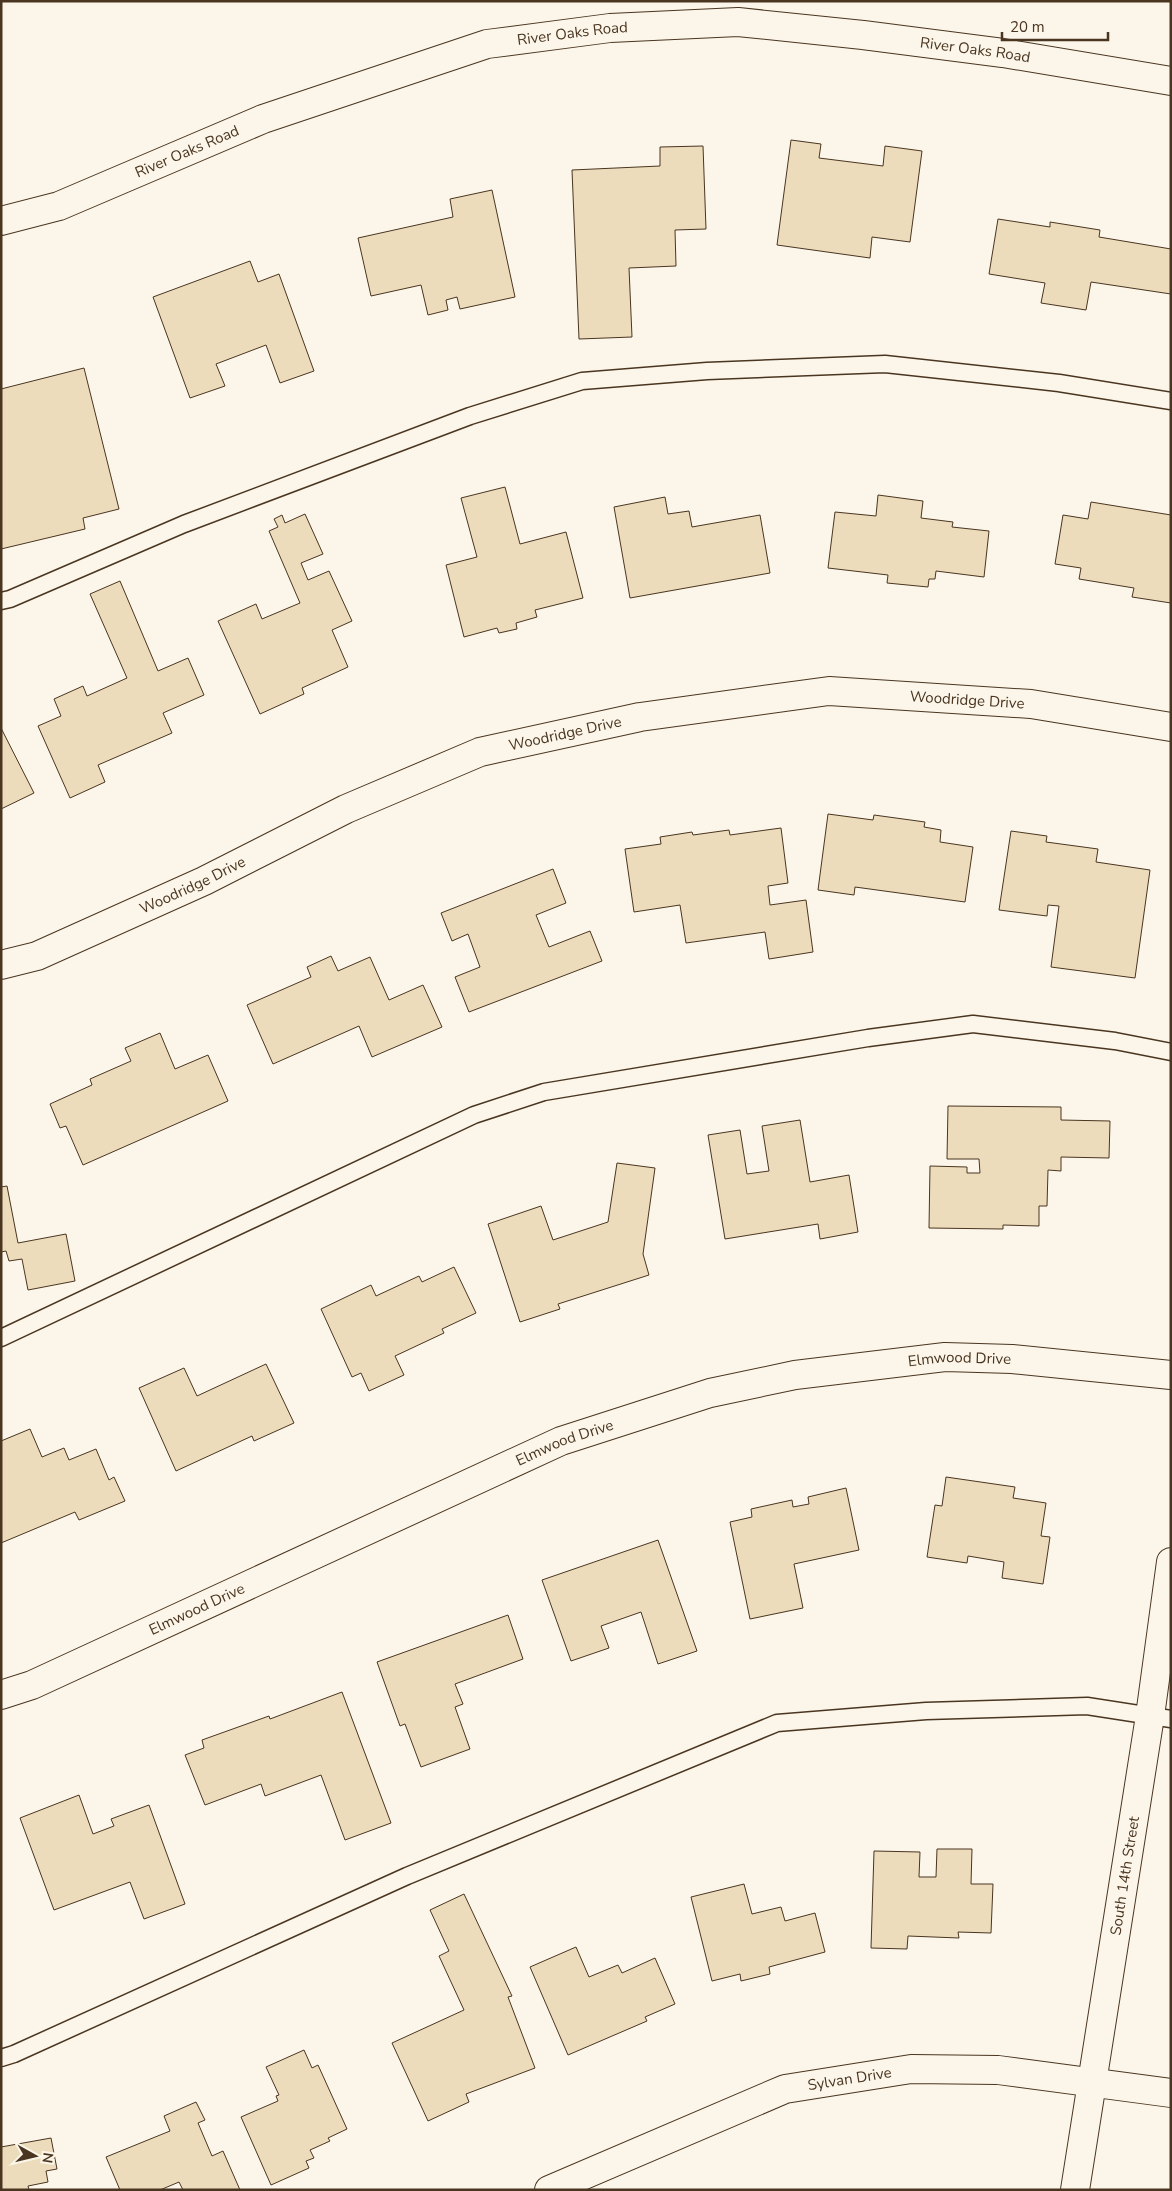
<svg xmlns="http://www.w3.org/2000/svg" width="1172" height="2191" font-family="'Nunito Sans',sans-serif">
  <style>
    .building { fill: #ecdcbc; stroke: #4a3520 }
    .lines { fill: none; stroke-linecap: round; stroke-linejoin: round }
    .lane-casing { stroke: #4a3520; stroke-width: 19 }
    .street-casing { stroke: #4a3520; stroke-width: 30 }
    .secondary-casing { stroke: #4a3520; stroke-width: 30 }
    .lane { stroke: #fbf6e9; stroke-width: 16 }
    .street { stroke: #fbf6e9; stroke-width: 28 }
    .secondary { stroke: #fbf6e9; stroke-width: 28 }
    .labels { text-anchor: middle; dominant-baseline: central; stroke-width: 4; stroke-linejoin: round; paint-order: stroke }
    .street-label { font-size: 15px; fill: #4a3520; stroke: #fbf6e9 }
  </style>
  <rect width="100%" height="100%" fill="#fbf6e9"/>
  <path class="building" d="M791,140l30,4 -2,14 64,8 2,-20 37,5 -12,91 -38,-5 -2,21 -93,-13z
    M703,146l3,83 -31,1 1,36 -47,2 3,69 -53,2 -7,-169 88,-4v-19z
    M492,190l23,107 -55,12 -3,-12 -11,3 2,10 -20,5 -7,-30 -50,11 -13,-58 95,-21 -3,-18z
    M998,219l52,8v-5l50,8 -1,7 72,12v45l-80,-12 -5,28 -45,-7 4,-20 -56,-9z
    M250,261l8,21 21,-8 35,97 -34,12 -14,-38 -50,19 9,22 -35,12 -37,-101z
    M84,368l35,141 -36,9 2,11 -84,20v-160z
    M505,487l15,57 46,-12 17,66 -48,12 2,7 -21,6 1,6 -18,4 -2,-5 -33,9 -18,-72 31,-8 -16,-59z
    M878,495l45,6 -2,17 32,4 -1,5 37,4 -5,46 -48,-6 -1,8h-6l-1,8 -41,-4 1,-8 -60,-7 7,-56 41,4z
    M665,497l3,17 21,-3 3,16 68,-12 10,58 -140,25 -16,-91z
    M1091,502l80,13v88l-39,-6 2,-9 -55,-9 2,-11 -26,-4 8,-49 25,4z
    M305,514l18,40 -22,9 7,17 21,-9 23,50 -20,9 16,37 -46,21 2,6 -44,20 -42,-93 38,-17 6,15 38,-16 -31,-72 9,-4 -4,-8 8,-4 3,8z
    M120,581l38,90 30,-13 16,37 -41,18 9,20 -74,32 7,17 -35,16 -32,-72 23,-10 -7,-17 29,-13 4,10 40,-18 -37,-84z
    M1,728l33,65 -33,16z
    M828,814l45,6 1,-5 51,7 -1,5 17,3 -1,12 33,5 -8,55 -110,-15 -1,8 -36,-5z
    M781,828l7,55 -20,3 2,19 36,-5 7,52 -44,7 -4,-27 -79,11 -6,-38 -46,7 -9,-63 36,-5 -1,-7 32,-5 1,3 36,-5 1,5z
    M1011,831l36,5 -1,6 52,7 -2,13 54,8 -15,108 -84,-11 8,-61 -11,-1 -1,11 -48,-6z
    M553,869l13,34 -30,12 13,32 41,-16 12,30 -133,51 -14,-35 25,-10 -12,-33 -16,7 -11,-28z
    M331,956l7,15 32,-14 19,43 34,-15 19,42 -70,30 -13,-31 -86,38 -26,-59 64,-28 -4,-10z
    M160,1033l15,36 33,-14 20,46 -145,64 -17,-39 -6,2 -10,-24 42,-19 -2,-6 41,-18 -6,-13z
    M948,1106l113,1v13l49,1 -1,37 -48,-1v14l-13,-1 -1,36h-8v20l-36,-1v4l-74,-1 1,-62 37,1v6h13l-1,-14h-32z
    M800,1120l10,62 39,-7 9,57 -38,7 -2,-15 -93,15 -17,-104 32,-5 7,44 22,-3 -7,-45z
    M617,1163l38,5 -12,86 6,21 -91,29 2,5 -40,13 -32,-98 53,-18 12,34 55,-18z
    M7,1186l11,57 48,-9 9,47 -47,9 -6,-31 -13,2 -3,-10 -5,1v-65z
    M454,1267l22,46 -34,16 2,4 -49,23 9,19 -35,16 -8,-18 -9,4 -31,-68 50,-24 5,11 43,-20 3,6z
    M266,1364l28,59 -40,18 -2,-5 -76,35 -37,-83 45,-20 13,28z
    M30,1429l12,28 22,-9 5,12 27,-11 13,31 5,-3 11,24 -46,19 -4,-8 -74,31v-102z
    M946,1477l69,10 -2,11 33,5 -5,33 9,1 -7,47 -41,-6 2,-16 -36,-6 -1,7 -40,-6 8,-52 7,1z
    M846,1488l13,62 -65,14 9,44 -53,11 -20,-97 22,-5 -1,-8 41,-9 1,7 16,-3 -1,-7z
    M658,1540l39,111 -39,13 -17,-52 -40,14 8,22 -38,13 -29,-81z
    M508,1615l15,44 -68,25 8,20 -8,3 15,42 -49,18 -16,-43 -5,2 -23,-64z
    M342,1692l49,131 -46,17 -24,-65 -56,21 -4,-12 -56,21 -20,-50 19,-7 -2,-8 67,-24 1,3z
    M79,1795l14,39 21,-8 -3,-7 38,-14 36,99 -41,15 -14,-37 -76,28 -34,-92z
    M937,1849h35l-1,35h22l-2,49 -33,-1 1,6 -51,-2 -1,13 -36,-1 3,-97 46,1 -1,25h17z
    M744,1884l8,30 29,-7 4,14 30,-8 10,39 -56,15 1,7 -29,7 -1,-7 -28,7 -21,-84z
    M464,1894l48,102 -4,1 27,71 -69,26 3,8 -41,19 -36,-78 72,-33 -25,-54 10,-5 -19,-41z
    M576,1947l13,30 29,-12 4,8 33,-15 20,46 -30,13 2,4 -79,34 -38,-88z
    M304,2050l8,18 6,-3 29,64 -19,9 2,3 -20,9 4,8 -8,3 3,7 -38,17 -30,-68 37,-16 -2,-5 3,-1 -13,-28z
    M196,2102l9,18 -7,3 14,33 11,-5 17,39h-57l-4,-8 -19,8h-40l-14,-33 64,-26 -6,-15z
    M51,2138l6,31 -11,2 2,11 -20,4 1,4h-28v-43z"/>
  <g class="lines">
    <g class="lane-casing">
      <path id="lane" d="M1,601l9,-2 174,-75 286,-108 112,-35 125,-10 178,-7 174,19 112,18
        M1,1338l473,-223 70,-23 324,-54 105,-14 142,17 56,11
        M1,2058l13,-4 393,-178 370,-153 149,-12 161,-5 84,13"/>
    </g>
    <g class="street-casing">
      <g id="street">
        <path id="s1" d="M1,221l58,-15 204,-87 224,-75 123,-16 128,-6 125,13 140,18 168,28"/>
        <path id="s2" d="M1,965l36,-9 167,-75 142,-72 134,-57 160,-35 189,-26 202,13 140,23"/>
        <path id="s3" d="M549,2190l236,-101 126,-20 87,1 173,23"/>
      </g>
    </g>
    <g class="secondary-casing">
      <g id="secondary">
        <path id="s4" d="M1,1695l31,-10 529,-244 149,-48 85,-18 150,-18 67,2 159,16"/>
        <path id="s5" d="M1075,2190l75,-474 21,-154"/>
      </g>
    </g>
    <use href="#lane" class="lane"/>
    <use href="#street" class="street"/>
    <use href="#secondary" class="secondary"/>
  </g>
  <g class="labels">
    <g class="street-label">
      <text stroke="none"><textPath href="#s1" startOffset="604">River Oaks Road</textPath></text>
      <text stroke="none"><textPath href="#s1" startOffset="1009">River Oaks Road</textPath></text>
      <text stroke="none"><textPath href="#s1" startOffset="199">River Oaks Road</textPath></text>
      <text stroke="none"><textPath href="#s2" startOffset="1018">Woodridge Drive</textPath></text>
      <text stroke="none"><textPath href="#s2" startOffset="612">Woodridge Drive</textPath></text>
      <text stroke="none"><textPath href="#s2" startOffset="208">Woodridge Drive</textPath></text>
      <text stroke="none"><textPath href="#s4" startOffset="1024">Elmwood Drive</textPath></text>
      <text stroke="none"><textPath href="#s4" startOffset="618">Elmwood Drive</textPath></text>
      <text stroke="none"><textPath href="#s4" startOffset="214">Elmwood Drive</textPath></text>
      <text stroke="none"><textPath href="#s5" startOffset="318">South 14th Street</textPath></text>
      <text stroke="none"><textPath href="#s3" startOffset="322">Sylvan Drive</textPath></text>
    </g>
  </g>
  <rect width="1172" height="2191" fill="none" stroke="#4a3520" stroke-width="5"/>
  <g transform="translate(35 2156) rotate(98)" stroke="#fbf6e9" stroke-width="4" paint-order="stroke">
  <path d="M0-4L9 19L0 12L-9 19Z" fill="#4a3520"/>
  <text y="-8" font-size="14" font-weight="bold" text-anchor="middle" fill="#4a3520">N</text>
  </g>
  <path d="M1002 32v8h106v-8" fill="none" stroke="#4a3520" stroke-width="2.5"/>
  <text x="1010" y="32" font-size="15" fill="#4a3520" stroke="#fbf6e9" stroke-width="4" paint-order="stroke">20 m</text>
</svg>
